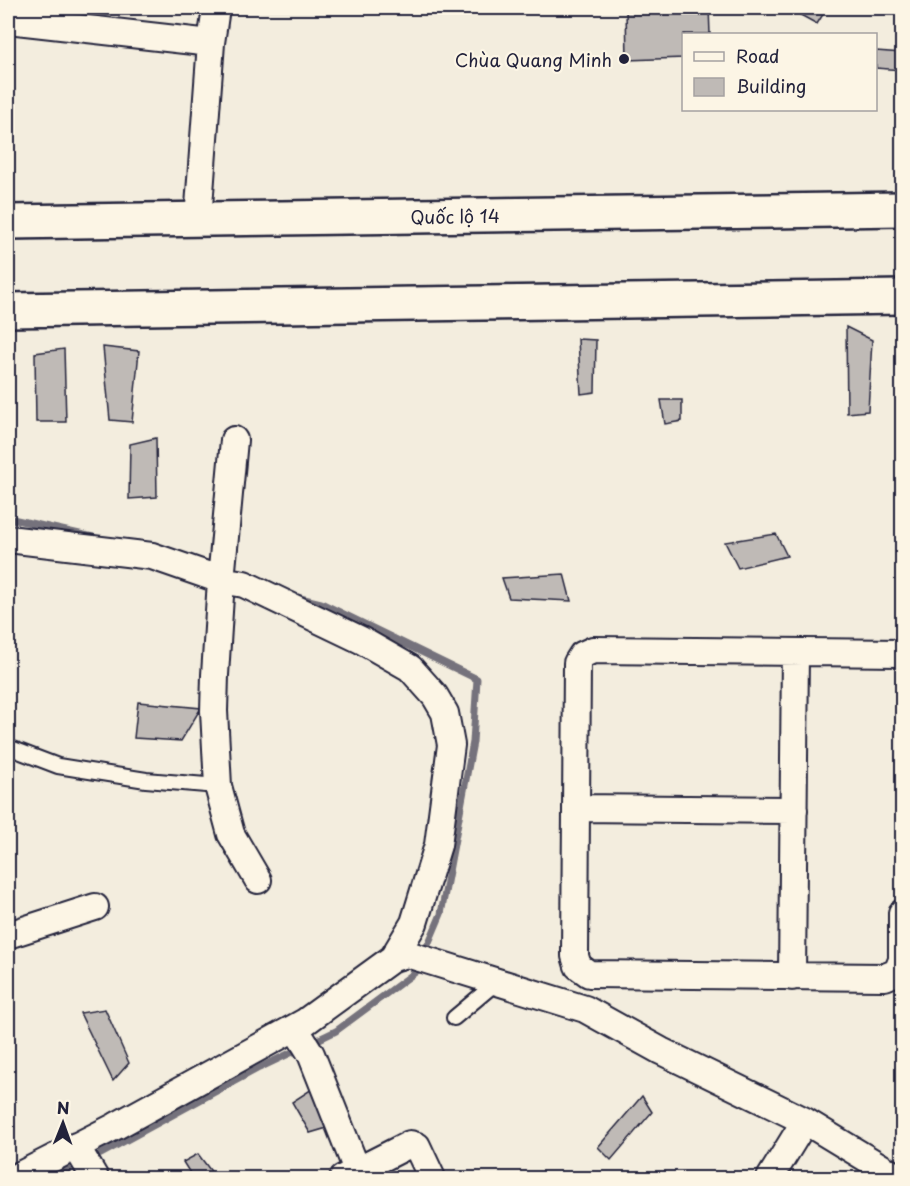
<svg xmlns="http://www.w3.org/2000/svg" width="910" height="1186" font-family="'Playpen Sans',sans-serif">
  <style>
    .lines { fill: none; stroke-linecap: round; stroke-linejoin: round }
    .stream { stroke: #75727b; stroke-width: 7 }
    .building { fill: #bfbab6; stroke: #22223b; stroke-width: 1.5 }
    .lane-casing { stroke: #22223b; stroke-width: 18 }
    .street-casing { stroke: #22223b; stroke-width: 30 }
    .highway-casing { stroke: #22223b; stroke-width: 38 }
    .lane { stroke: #fcf5e5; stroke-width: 14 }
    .street { stroke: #fcf5e5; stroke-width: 26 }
    .highway { stroke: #fcf5e5; stroke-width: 33 }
    .poi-dot { fill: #22223b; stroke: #fcf5e5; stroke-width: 2 }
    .labels { text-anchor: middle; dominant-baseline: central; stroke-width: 4.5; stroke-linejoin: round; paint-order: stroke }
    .poi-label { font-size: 18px; fill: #22223b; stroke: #fcf5e5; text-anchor: end }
    .street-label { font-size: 18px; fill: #22223b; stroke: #fcf5e5 }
  </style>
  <rect width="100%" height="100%" fill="#f3edde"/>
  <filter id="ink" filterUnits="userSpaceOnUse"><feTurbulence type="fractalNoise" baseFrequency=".0167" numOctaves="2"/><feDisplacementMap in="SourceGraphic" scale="12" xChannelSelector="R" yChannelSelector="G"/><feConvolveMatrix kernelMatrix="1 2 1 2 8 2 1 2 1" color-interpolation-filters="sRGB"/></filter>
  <g filter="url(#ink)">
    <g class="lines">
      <path class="stream" d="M8,518l85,19
        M296,597l25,6 156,76 -4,63 -32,172 -17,40
        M311,1043l25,-12 81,-60 3,-7
        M101,1154l158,-86 42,-20
        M54,1178l15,-8"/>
    </g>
    <path class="building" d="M626,8h83l1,26h-26v24l-57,2z
      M798,8h29l-10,16 -20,-11z
      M876,51l26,2v17l-26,-2z
      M846,327l26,13 -4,71 -21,2z
      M578,339l18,1 -1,52 -14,2z
      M103,347l36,4 -7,71 -22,-2z
      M64,349l2,73h-30l-1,-69z
      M661,400h21v21l-17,3z
      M156,438l1,59 -28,2 1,-55z
      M776,534l11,22 -49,12 -13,-26z
      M564,574l7,27 -62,-3 -7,-20z
      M138,702l63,6 -20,33 -47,-3z
      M105,1009l24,54 -16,18 -33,-68z
      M312,1089l25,36 -27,8 -18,-31z
      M642,1096l10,16 -41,48 -13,-13z
      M198,1154l18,24h-23l-10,-16z"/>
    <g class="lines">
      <g class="lane-casing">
        <path id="lane" d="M8,747l50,19 88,14 72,6
          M454,1018l44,-37"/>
      </g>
      <g class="street-casing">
        <path id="street" d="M8,20l203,23
          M198,220l13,-177 5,-35
          M234,440l-13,140 -6,95 -1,36 4,75 13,48 27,46
          M8,539l144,17 69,24 23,4 117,56 49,28 25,28 10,17 6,32 -13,100 -24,78 -21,35
          M902,653l-309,-3 -11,5 -5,8 -2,293 3,10 11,8 296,3 12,-5 5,-12v-47
          M576,808l218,2
          M8,935l87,-28
          M792,977l3,-325
          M295,1028l16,26 42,106 3,11
          M76,1146l19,32
          M14,1178l102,-52 189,-104 88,-64 14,-4 178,55 76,42 144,70 94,57
          M343,1178l67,-34 7,2 15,32
          M770,1178l35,-57"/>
      </g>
      <g class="highway-casing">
        <path id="highway" d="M8,222l894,-13
          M8,310l894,-13"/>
      </g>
      <use href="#lane" class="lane"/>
      <use href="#street" class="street"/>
      <use href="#highway" class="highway"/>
    </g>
  </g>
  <circle class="poi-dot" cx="624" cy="59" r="6"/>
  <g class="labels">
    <g class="poi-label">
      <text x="612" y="59">Chùa Quang Minh</text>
    </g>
    <g class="street-label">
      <text transform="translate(455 216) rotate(-1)">Quốc lộ 14</text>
    </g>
  </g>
  <rect width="910" height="1186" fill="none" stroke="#fcf5e5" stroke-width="30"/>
  <rect x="15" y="15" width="880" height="1156" fill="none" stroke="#22223b" stroke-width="2" filter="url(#ink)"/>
  <rect x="682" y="33" width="195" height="78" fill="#fcf5e5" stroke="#a5a1a1" stroke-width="1.5"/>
  <rect x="694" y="52" width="30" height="9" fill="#fcf5e5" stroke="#a5a1a1" stroke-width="1.5"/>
  <text x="736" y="63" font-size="18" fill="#22223b">Road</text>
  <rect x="694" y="78" width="30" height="18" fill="#bfbab6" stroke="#a5a1a1" stroke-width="1.5"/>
  <text x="736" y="93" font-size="18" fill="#22223b">Building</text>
  <g transform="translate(63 1123) rotate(1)" stroke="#fcf5e5" stroke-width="4.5" paint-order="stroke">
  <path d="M0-4.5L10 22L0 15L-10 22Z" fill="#22223b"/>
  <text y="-9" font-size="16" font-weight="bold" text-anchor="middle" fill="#22223b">N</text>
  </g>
</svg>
